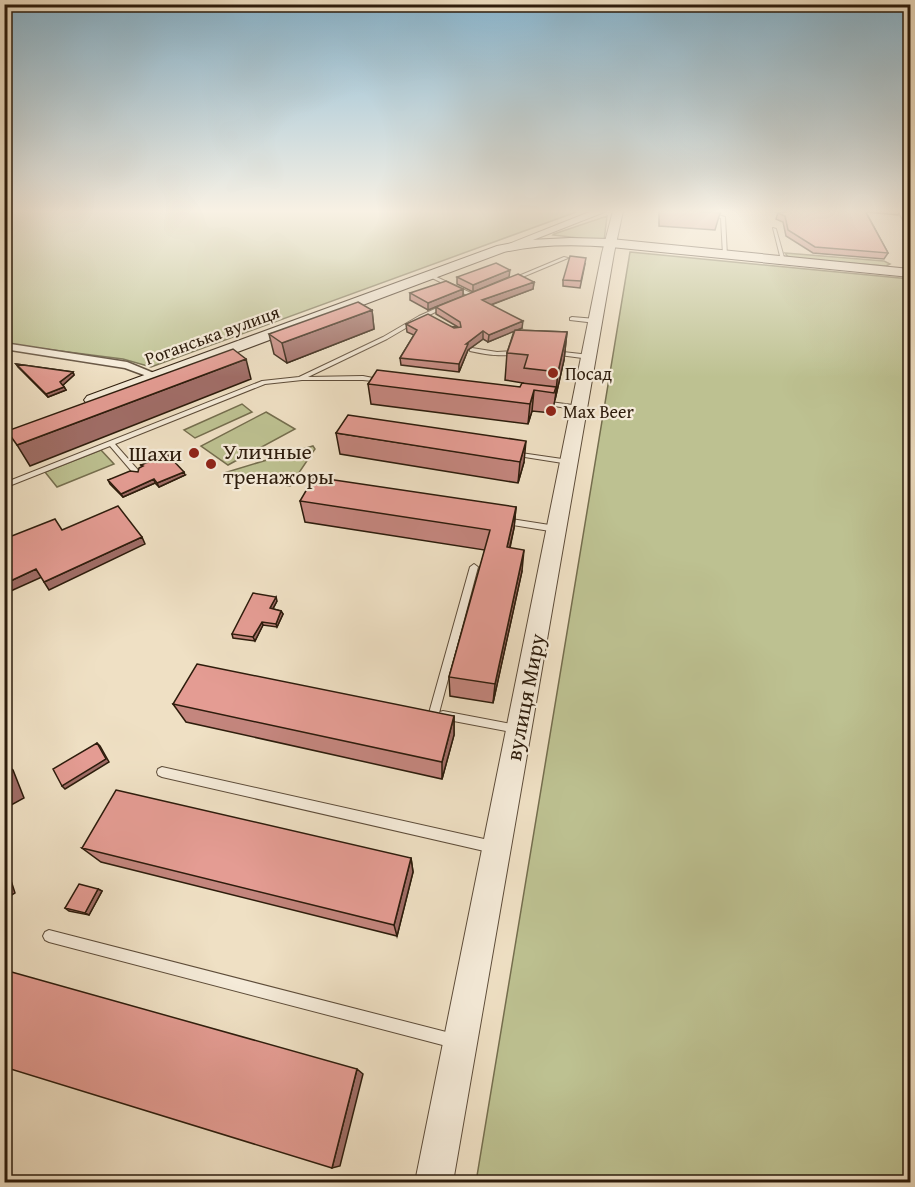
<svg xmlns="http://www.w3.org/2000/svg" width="915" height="1187" font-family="'Gentium Book Plus',serif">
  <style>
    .green { fill: #bdc191; stroke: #756e4e; stroke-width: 1.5 }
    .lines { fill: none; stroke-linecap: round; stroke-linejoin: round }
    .service-casing { stroke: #5e4d3a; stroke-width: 2 }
    .minor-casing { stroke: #5e4d3a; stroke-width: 3 }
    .tertiary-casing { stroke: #5e4d3a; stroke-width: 2 }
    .secondary-casing { stroke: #2d1c0c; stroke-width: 2 }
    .primary-casing { stroke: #2d1c0c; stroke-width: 2 }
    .service { fill: #f5ebd9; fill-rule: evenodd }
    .minor { fill: #f5ebd9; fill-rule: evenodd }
    .tertiary { fill: #f5ebd9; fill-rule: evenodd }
    .secondary { fill: #f5ebd9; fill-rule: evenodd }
    .primary { fill: #efe0c4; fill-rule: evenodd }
    .wall { fill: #c4867e; stroke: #2d1c0c; stroke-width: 1.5 }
    .shaded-wall { fill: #a06d67; stroke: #2d1c0c; stroke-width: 1.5 }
    .building { fill: #e49c93; stroke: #2d1c0c; stroke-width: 1.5 }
    .poi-dot { fill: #8f2418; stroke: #f5ebd9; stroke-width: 2 }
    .labels { text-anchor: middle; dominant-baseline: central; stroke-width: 4.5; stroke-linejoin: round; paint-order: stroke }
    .far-street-label { font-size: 18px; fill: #2d1c0c; stroke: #f5ebd9 }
    .far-poi-label { font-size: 18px; fill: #2d1c0c; stroke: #f5ebd9; text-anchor: start }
    .poi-label { font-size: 22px; fill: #2d1c0c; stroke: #f5ebd9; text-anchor: start }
    .street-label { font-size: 22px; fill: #2d1c0c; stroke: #f5ebd9 }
  </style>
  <rect width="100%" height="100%" fill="#efe0c4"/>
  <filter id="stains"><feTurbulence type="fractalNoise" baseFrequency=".00333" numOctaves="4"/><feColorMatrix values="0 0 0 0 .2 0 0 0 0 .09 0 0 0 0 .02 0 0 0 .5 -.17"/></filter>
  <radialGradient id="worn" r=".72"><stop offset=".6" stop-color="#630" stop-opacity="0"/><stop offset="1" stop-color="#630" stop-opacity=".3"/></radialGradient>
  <path class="green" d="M5,211h574l-428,156 -28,-8 -118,-15z
    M607,216l-3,25 -51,-6 1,-1z
    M630,252l280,27v903h-434z
    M785,253l99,8 6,3 -4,2 -97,-8z
    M242,404l10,8 -57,26 -11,-8z
    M266,412l29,17 -67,36 -27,-19z
    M313,446l2,3 -25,37 -66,-13z
    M101,450l13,14 -57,23 -12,-15z"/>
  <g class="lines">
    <g class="service-casing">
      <path id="service" d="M704,211l21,6 2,39 -4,-1 -2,-37 -16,-3z
        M766,211h21l-2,1z
        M773,228l3,1 9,32 -4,-1z
        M564,257l4,1 -55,23 -4,-1z
        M430,274l43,20v1l-4,1 -41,-20v-2z
        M444,305l4,1 -25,12 -36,21 -79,38 55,-1 20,4v2l-20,-2h-61l-37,4 -150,60 23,26v4h-4l-24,-28 -106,42v-5l258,-102 37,-4 84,-40 36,-21z
        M572,317l24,2 3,2 -3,2 -26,-3v-2z
        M472,348l25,4 18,-1 3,2c-15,5 -33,1 -48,-2v-2z
        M554,351l36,4 3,2 -3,2 -38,-5 -1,-1z
        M543,401l37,5 3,2 -3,2 -39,-6v-2z
        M514,452l55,8 3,2 -3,2 -57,-9 -1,-1z
        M504,518l52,8 4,3 -4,3 -55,-9 -1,-2 1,-2z
        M474,564l4,3 -39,146 -2,3 -3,1 -3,-1 -2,-3 41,-146z
        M443,711l73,14 3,1 2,3 -2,3 -3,1 -73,-14 -3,-1 -2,-3 2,-3z
        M162,767l331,74 4,2 2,4 -2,4 -4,2 -331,-76 -4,-2 -1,-3 1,-3z
        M49,930l405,104 5,2 2,5 -2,5 -5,2 -405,-106 -4,-2 -2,-4 2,-4z"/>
    </g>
    <g class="minor-casing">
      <path id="minor" d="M4,343l123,19 34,14 -6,3 -30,-11 -121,-19z"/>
    </g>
    <g class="tertiary-casing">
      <path id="tertiary" d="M592,211h15l-102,40 -4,1 -5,-3z
        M613,211h10l-9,42 -161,929h-38l187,-929z"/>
    </g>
    <g class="secondary-casing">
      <path id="secondary" d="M570,238l41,1 299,30v8l-299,-30c-36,-3 -71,-3 -107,5l-405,152h-12l-3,-4 3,-4 410,-150 32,-6z"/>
    </g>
    <g class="primary-casing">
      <path id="primary" d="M898,211h12v13l-5,-1z"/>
    </g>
    <use href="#service" class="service"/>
    <use href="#minor" class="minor"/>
    <use href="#tertiary" class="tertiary"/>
    <use href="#secondary" class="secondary"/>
    <use href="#primary" class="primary"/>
  </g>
  <path class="wall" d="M659,211h60l1,2 -5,17 -56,-4z
    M790,211h110l-2,4 -32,-3 22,41 -4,6 -71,-6 -27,-17 -3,-14 -7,-3 2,-6z
    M585,264l-5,24 -17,-2v-6z
    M457,277h52l-36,15 -16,-8z
    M534,282l-1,7 -42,16 31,23 -5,2 50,2 -3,28 -12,53 -20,-2 -4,13 -157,-20 -3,-20 152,3 3,-4 -18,-3 2,-27 7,-22 -26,11 -5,-3 -15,11 -9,22 -58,-7 -1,-7 14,-23 -7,-3 -1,-8 52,3 -22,-13v-7z
    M463,289v7l-35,14 -18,-10v-7z
    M372,310l2,19 -87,34 -13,-9 -5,-20z
    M16,364l57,8 1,3 -11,10 3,5 -18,7 -30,-30z
    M336,433l188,29 -6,21 -178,-29z
    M141,465l44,10 -26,12 -4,-4 -32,14 -13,-13 -2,-4 30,-8 4,-5z
    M300,501l216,6 -2,21 -4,20 12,23 -29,132 -43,-7 -1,-19 36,-127 -180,-28z
    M277,601l-4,8 8,2 2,3 -6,13 -14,-2 -8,16 -22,-3 -1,-4z
    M173,704l281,12v19l-12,44 -256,-57z
    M82,848l329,10 2,14 -16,64 -296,-74z
    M98,889l4,2 -13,24 -20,-4 -4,-3z"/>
  <path class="shaded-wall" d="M510,270l-1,7 -36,15v-7z
    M534,282l-1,7 -51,19v-8z
    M463,289v7l-35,14v-7z
    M372,310l2,19 -87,34 -5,-20z
    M523,321l-1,7 -34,14 1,-7z
    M483,331v8l-15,11 -9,22v-8l7,-20z
    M567,332l-3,28 -9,40 3,-28z
    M246,359l5,20 -221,87 -13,-21z
    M73,372l1,3 -12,11 -2,-4z
    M64,387l2,3 -18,7 -2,-3z
    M534,390l-2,21 -4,13 2,-20z
    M526,441l-2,21 -6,21 2,-21z
    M184,472l1,3 -26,12 -2,-4z
    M154,479l1,4 -32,14 -2,-3z
    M516,507l-2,21 -9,40 2,-21z
    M142,537l3,7 -96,46 -5,-8z
    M524,550l-2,21 -29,132 2,-19z
    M36,569l6,8 -38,17v-10z
    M276,597l1,4 -6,11 -1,-4z
    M281,611l2,3 -6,13 -1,-3z
    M262,622l1,3 -8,16 -2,-4z
    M454,716v19l-12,44v-17z
    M97,743l3,3 9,16 -44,27 -3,-3z
    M4,763l9,7 11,28 -20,11z
    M411,858l2,14 -16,64 -3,-11z
    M4,867l3,1 8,25 -11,7z
    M98,889l4,2 -13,24 -4,-2z
    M357,1069l6,5 -23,92 -8,2z"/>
  <path class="building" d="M693,211h26l1,2z
    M790,211h75l23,42 -73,-6 -27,-17 -3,-14 -7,-3z
    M570,256l16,2 -5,23 -18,-1z
    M496,263l14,7 -37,15 -16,-8z
    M518,274l16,8 -52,18 41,21 -34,14 -6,-4 -17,13h2l-9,20 -59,-6 17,-28 -11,-6 22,-10 26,14 7,-1 -1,-5 -24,-15z
    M446,281l17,8 -35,14 -18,-10z
    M358,302l14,8 -90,33 -13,-9z
    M515,330l52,2 -9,40 -34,-4 4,-13 -21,-2z
    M233,349l13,10 -229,86 -10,-14z
    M16,364l57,8 -13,10 4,5 -18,7z
    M377,370l143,17 2,-4 34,4 -2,6 -20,-3 -4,14 -162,-20z
    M348,415l178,26 -6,21 -184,-29z
    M167,454l17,18 -27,11 -3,-4 -33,15 -13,-14 22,-9 8,1 1,-4 4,-2 -2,-1z
    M314,477l202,30 -9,40 17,3 -29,134 -46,-7 41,-147 -190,-29z
    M118,506l24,31 -98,45 -8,-13 -32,15v-45l51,-20 7,11z
    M253,593l23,4 -6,11 11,3 -5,13 -14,-2 -9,15 -21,-3z
    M197,664l257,52 -12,46 -269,-58z
    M97,743l9,16 -44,27 -9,-17z
    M116,790l295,68 -17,67 -312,-77z
    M79,884l19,5 -13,24 -20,-5z
    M8,971l349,98 -25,99 -328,-101v-90z"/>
  <linearGradient id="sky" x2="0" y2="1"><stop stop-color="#89b8d3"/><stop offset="0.56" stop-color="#f8f1e4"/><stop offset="1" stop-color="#f8f1e4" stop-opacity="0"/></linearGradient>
  <rect width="915" height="377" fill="url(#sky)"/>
  <g class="poi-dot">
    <circle cx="553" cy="373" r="6"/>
    <circle cx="551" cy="411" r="6"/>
    <circle cx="194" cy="453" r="6"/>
    <circle cx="211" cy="464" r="6"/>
  </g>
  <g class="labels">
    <g class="far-street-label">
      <text transform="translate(212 335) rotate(-20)">Роганська вулиця</text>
    </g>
    <g class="far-poi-label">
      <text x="565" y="373">Посад</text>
      <text x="563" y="411">Max Beer</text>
    </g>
    <g class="poi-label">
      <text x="223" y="451">Уличные<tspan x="223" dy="25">тренажоры</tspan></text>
      <text x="182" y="453" text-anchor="end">Шахи</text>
    </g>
    <g class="street-label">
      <text transform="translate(525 697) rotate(-79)">вулиця Миру</text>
    </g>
  </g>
  <rect width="915" height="1187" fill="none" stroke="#efe0c4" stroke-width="24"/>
  <rect x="6" y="6" width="903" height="1175" fill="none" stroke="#2d1c0c" stroke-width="3"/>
  <rect x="12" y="12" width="891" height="1163" fill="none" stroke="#2d1c0c" stroke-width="1.5"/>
  <rect width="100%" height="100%" filter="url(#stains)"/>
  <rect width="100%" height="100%" fill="url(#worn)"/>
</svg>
